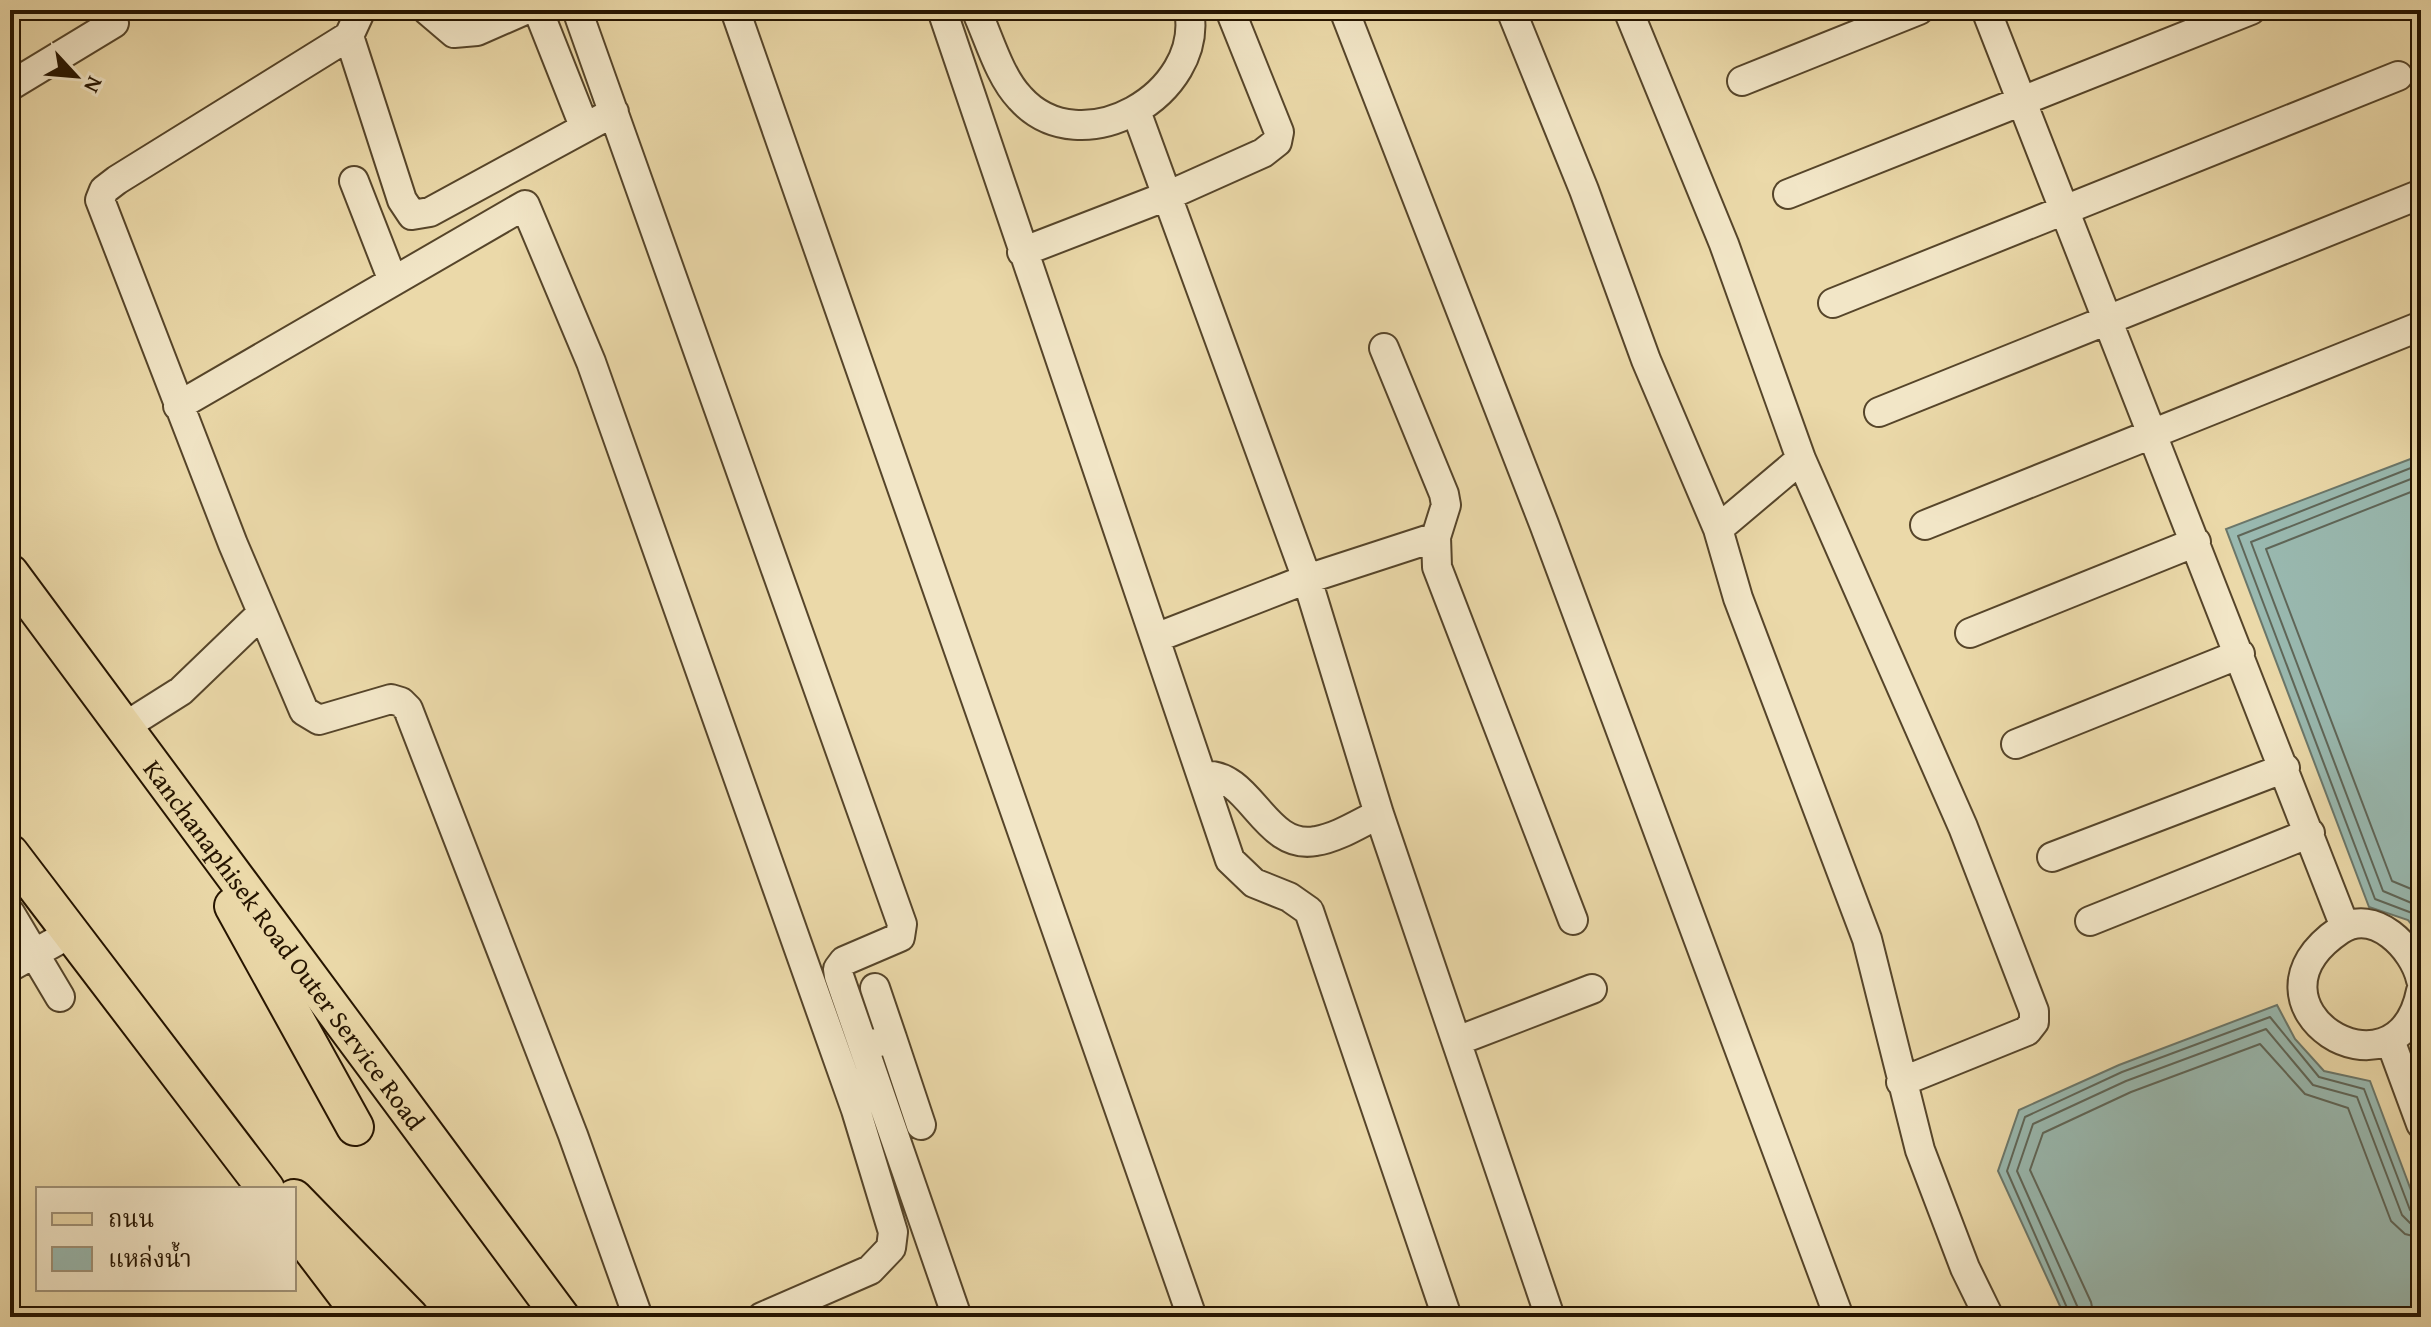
<svg xmlns="http://www.w3.org/2000/svg" width="2431" height="1327" font-family="'Gentium Book Plus','Noto Serif Thai',serif">
  <style>
    .water { fill: #99b9b0; stroke: #6b776a; stroke-width: 2 }
    .lines { fill: none; stroke-linecap: round; stroke-linejoin: round }
    .shore { stroke: #5f6658; stroke-width: 2 }
    .minor-casing { stroke: #56452a; stroke-width: 32 }
    .major-casing { stroke: #251400; stroke-width: 40 }
    .minor { stroke: #f2e6c7; stroke-width: 28 }
    .major { stroke: #ebd9a9; stroke-width: 36 }
    .labels { text-anchor: middle; dominant-baseline: central; stroke-width: 7; stroke-linejoin: round; paint-order: stroke }
    .street-label { font-size: 26px; fill: #251400; stroke: #f2e6c7 }
  </style>
  <rect width="100%" height="100%" fill="#ebd9a9"/>
  <filter id="stains"><feTurbulence type="fractalNoise" baseFrequency=".0025" numOctaves="4"/><feColorMatrix values="0 0 0 0 .2 0 0 0 0 .09 0 0 0 0 .02 0 0 0 .5 -.17"/></filter>
  <radialGradient id="worn" r=".72"><stop offset=".6" stop-color="#630" stop-opacity="0"/><stop offset="1" stop-color="#630" stop-opacity=".3"/></radialGradient>
  <path class="water" d="M2421,455v481l-13,-16 -39,-13 -143,-378z
    M2277,1005l18,34 29,32 46,10 51,136v100h-356l-67,-146 21,-61 100,-45z"/>
  <g class="lines">
    <path class="shore" d="M2421,464l-183,72 137,363 37,14 9,10
      M2421,475l-170,67 132,349 38,16
      M2421,488l-155,61 126,332 29,12
      M2071,1317l-64,-146 18,-54 97,-45 148,-55 49,60 45,12 46,121 11,5
      M2082,1317l-65,-146 16,-47 93,-43 140,-52 47,56 44,12 45,118 8,8 11,3
      M2094,1317l-3,-15 -61,-132 13,-37 88,-41 129,-48 45,50 43,14 43,113 14,13 16,4"/>
    <g class="minor-casing">
      <path id="minor" d="M361,10l-12,26 -232,144 -13,10 -4,10 133,344 71,167 15,9 72,-21 10,3 7,7 165,426 65,182
        M427,10l27,23 23,-2 48,-21
        M538,10l46,116
        M577,10l325,914 -2,13 -56,24 -6,8 1,7 118,341
        M735,10l457,1307
        M942,10l288,850 24,23 35,14 20,14 138,406
        M976,10c13,28 23,66 44,88 61,68 185,-4 169,-88
        M1344,10l200,514 295,793
        M1511,10l73,180 62,170 72,169 20,69 129,341 53,211 45,118 24,49
        M1628,10l96,234 77,215 162,368 71,184v11l-7,9 -126,51
        M1986,10l359,917
        M349,36l53,164 10,15 18,-3 184,-100
        M1742,81l177,-71
        M10,86l104,-63
        M1136,111l171,468 72,235 171,503
        M354,181l39,100
        M1788,194l463,-184
        M1022,252l145,-56 96,-43 14,-11 2,-10 -49,-122
        M1833,303l565,-227
        M1384,348l60,146 2,11 -10,32
        M178,406l347,-201 66,157 265,748 37,122 -2,16 -21,22 -108,47
        M1879,412l542,-218
        M1925,525l496,-199
        M1718,529l83,-70
        M1970,633l226,-91
        M1158,637l149,-58 129,-42 1,30 136,353
        M124,727l57,-36 81,-78
        M2016,744l224,-90
        M1204,776c47,-4 60,75 112,65 21,-3 44,-18 63,-27
        M2052,857l233,-89
        M10,913l50,84
        M2090,921l220,-88
        M10,967l61,-34
        M2421,980c-7,-32 -47,-73 -81,-50 -111,75 57,181 81,61
        M875,988l17,50 -16,5
        M892,1038l29,87
        M2390,1040l31,84
        M1457,1041l135,-52"/>
    </g>
    <g class="major-casing">
      <g id="major">
        <path id="s1" d="M10,573l551,744"/>
        <path d="M10,853l256,336"/>
        <path d="M233,906l122,221"/>
        <path d="M294,1198l116,119"/>
        <path d="M294,1226l69,91"/>
      </g>
    </g>
    <use href="#minor" class="minor"/>
    <use href="#major" class="major"/>
  </g>
  <g class="labels">
    <g class="street-label">
      <text stroke="none"><textPath href="#s1" startOffset="462">Kanchanaphisek Road Outer Service Road</textPath></text>
    </g>
  </g>
  <rect width="2431" height="1327" fill="none" stroke="#ebd9a9" stroke-width="40"/>
  <rect x="12" y="12" width="2407" height="1303" fill="none" stroke="#251400" stroke-width="4"/>
  <rect x="20" y="20" width="2391" height="1287" fill="none" stroke="#251400" stroke-width="2"/>
  <rect x="36" y="1187" width="260" height="104" fill="#f2e6c7" stroke="#a09277" stroke-width="2"/>
  <rect x="52" y="1213" width="40" height="12" fill="#ebd9a9" stroke="#a09277" stroke-width="2"/>
  <text x="108" y="1227" font-size="24" fill="#251400">ถนน</text>
  <rect x="52" y="1247" width="40" height="24" fill="#99b9b0" stroke="#a09277" stroke-width="2"/>
  <text x="108" y="1267" font-size="24" fill="#251400">แหล่งน้ำ</text>
  <g transform="translate(76 76) rotate(116)" stroke="#f2e6c7" stroke-width="6" paint-order="stroke">
  <path d="M0-6L14 30L0 20L-14 30Z" fill="#251400"/>
  <text y="-12" font-size="22" font-weight="bold" text-anchor="middle" fill="#251400">N</text>
  </g>
  <rect width="100%" height="100%" filter="url(#stains)"/>
  <rect width="100%" height="100%" fill="url(#worn)"/>
</svg>
